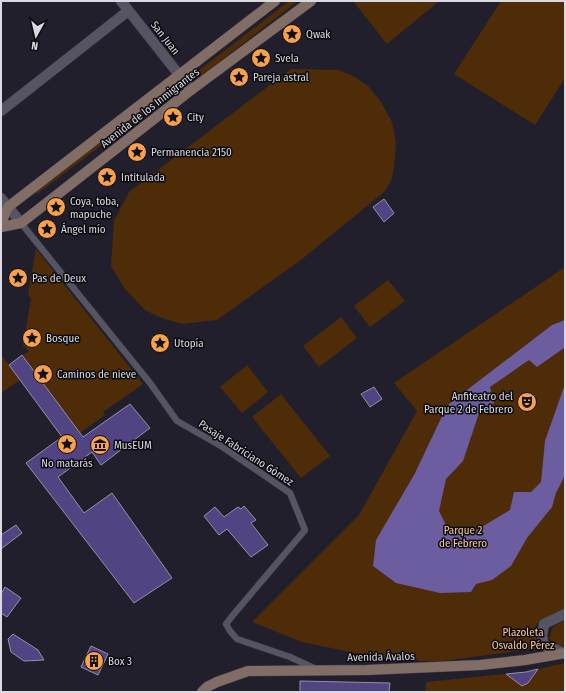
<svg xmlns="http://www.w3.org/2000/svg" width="566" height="693" font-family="'Fira Sans Condensed',sans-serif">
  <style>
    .green { fill: #4e2c07 }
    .water { fill: #6b5d9f }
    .building { fill: #524383; stroke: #9492a1 }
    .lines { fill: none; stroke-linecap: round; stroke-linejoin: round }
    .service-casing { stroke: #3d3b45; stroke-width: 7 }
    .minor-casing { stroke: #3d3b45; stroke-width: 11 }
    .tertiary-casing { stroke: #3d3b45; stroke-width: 11 }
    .secondary-casing { stroke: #3d3b45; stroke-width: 11 }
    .service { stroke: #565462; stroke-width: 6 }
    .minor { stroke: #565462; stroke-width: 10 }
    .tertiary { stroke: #565462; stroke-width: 10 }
    .secondary { stroke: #816d66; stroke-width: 10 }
    .labels { text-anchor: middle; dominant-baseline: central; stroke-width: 3; stroke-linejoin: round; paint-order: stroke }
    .poi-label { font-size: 11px; fill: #dad9e1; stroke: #0b0a0f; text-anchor: start }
    .street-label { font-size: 11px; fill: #dad9e1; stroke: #0b0a0f }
    .park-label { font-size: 11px; fill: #fbc99e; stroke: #0b0a0f }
  </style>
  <rect width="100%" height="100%" fill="#211f2c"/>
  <path class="green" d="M289,1h9l-97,75 -3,-5z
    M353,1h84l1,1 -51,42z
    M501,1h64v77l-30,47 -81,-51z
    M291,69l48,1 16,7 13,9 13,16 11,20 4,21 -2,25 -3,13 -7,11 -82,67 -85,61 -35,4 -20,-6 -17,-8 -20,-21 -14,-23 3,-45 15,-29z
    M164,94l1,3 -128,97 -3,-4z
    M36,249l107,135 -40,28 2,3 -25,18 -57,-78 6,-4 -6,-6 8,-46 -3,-5z
    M565,267v344l-27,12c-6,9 -2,16 2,25l-98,13h-23l-8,-8 -26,6 -83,-17 -50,-20 107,-107 58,-104 -23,-28z
    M388,280l17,21 -35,26 -16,-21z
    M341,317l16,21 -38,29 -16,-21z
    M1,355l19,25 -19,13z
    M247,365l21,27 -26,21 -22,-26z
    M281,394l49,62 -29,22 -49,-61z
    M565,620v26l-11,-1 -5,-7 4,-11z
    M565,663v29h-140l1,-10 100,-10z"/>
  <path class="water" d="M565,320v33l-1,-5 -27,19 -8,-7 -39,27 4,16 -15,10 -16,48 -17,18 -7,32 9,18 27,2 35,-21 4,-18h17l10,-10 4,-41 20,-57v91l-9,18 -4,14 -25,31 -16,28 -19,14 -16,4 -5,8 -31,1 -44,-10 -23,-17 3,-26 38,-65 32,-67 4,-5 102,-78z"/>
  <path class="building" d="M384,199l10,14 -10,9 -11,-15z
    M22,355l61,82 47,-33 20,24 -49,37 -9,-13 -34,25 26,36 28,-20 60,85 -38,25 -108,-140 36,-26 -53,-72z
    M374,387l8,12 -12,8 -9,-13z
    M244,506l12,14 -5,3 17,22 -17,12 -24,-28 -8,6 -15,-19 11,-9 9,10 14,-10 3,2z
    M16,525l6,8 -21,16v-14z
    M5,587l16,11 -14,19 -6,-4v-19z
    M13,634l25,16 6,10 -20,1 -13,-9 -3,-13z
    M91,646l17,8 -10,21 -17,-8z
    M538,669l-10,14 -6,3 -16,-12 20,-2z
    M300,681l90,2 -1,9h-89z"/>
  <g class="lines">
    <g class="service-casing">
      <path id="service" d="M21,223l129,160 27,38 44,25 69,47 15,37 -72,85 -7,9 4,7 7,8 53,18 26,12"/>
    </g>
    <g class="minor-casing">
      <path id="minor" d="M121,1l70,89
        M1,111l127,-100
        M1,198l20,25"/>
    </g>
    <g class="tertiary-casing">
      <path id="tertiary" d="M564,653l-20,-8 -2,-9 2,-12 21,-10"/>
    </g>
    <g class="secondary-casing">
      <path id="secondary" d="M1,223l7,-16 267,-206
        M1,227l20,-4 170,-133 120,-89
        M202,692l5,-5 10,-5 31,-11 119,-1 113,-5 45,-5 40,-7"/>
    </g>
    <use href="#service" class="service"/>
    <use href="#minor" class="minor"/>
    <use href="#tertiary" class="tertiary"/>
    <use href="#secondary" class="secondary"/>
  </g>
  <defs>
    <g id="sight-disc" transform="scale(1)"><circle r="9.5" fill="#f8a14a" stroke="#0b0a0f"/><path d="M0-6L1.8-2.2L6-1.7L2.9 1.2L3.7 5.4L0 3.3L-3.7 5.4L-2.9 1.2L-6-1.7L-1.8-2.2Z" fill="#111"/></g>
    <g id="theatre-disc" transform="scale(1)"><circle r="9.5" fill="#f8a14a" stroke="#0b0a0f"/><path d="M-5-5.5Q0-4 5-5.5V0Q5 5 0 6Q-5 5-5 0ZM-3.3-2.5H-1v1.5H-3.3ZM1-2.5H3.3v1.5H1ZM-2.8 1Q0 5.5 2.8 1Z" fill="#111"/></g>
    <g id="museum-disc" transform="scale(1)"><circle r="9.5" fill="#f8a14a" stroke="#0b0a0f"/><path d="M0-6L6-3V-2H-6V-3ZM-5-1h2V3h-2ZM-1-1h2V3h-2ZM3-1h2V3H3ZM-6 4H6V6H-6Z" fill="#111"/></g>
    <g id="building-disc" transform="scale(1)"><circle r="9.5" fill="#f8a14a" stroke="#0b0a0f"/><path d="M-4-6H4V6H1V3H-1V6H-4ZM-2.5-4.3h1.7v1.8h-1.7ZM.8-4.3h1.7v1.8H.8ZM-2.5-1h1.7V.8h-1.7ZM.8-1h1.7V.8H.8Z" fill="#111"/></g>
  </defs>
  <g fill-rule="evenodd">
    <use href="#sight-disc" x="292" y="34"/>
    <use href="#sight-disc" x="261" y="58"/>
    <use href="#sight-disc" x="239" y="77"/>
    <use href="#sight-disc" x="173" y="117"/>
    <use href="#sight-disc" x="137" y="152"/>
    <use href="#sight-disc" x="107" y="177"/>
    <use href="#sight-disc" x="56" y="207"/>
    <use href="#sight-disc" x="47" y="229"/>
    <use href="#sight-disc" x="18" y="278"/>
    <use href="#sight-disc" x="32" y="338"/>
    <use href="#sight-disc" x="160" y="343"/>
    <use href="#sight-disc" x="43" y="374"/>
    <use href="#theatre-disc" x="527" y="402"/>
    <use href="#sight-disc" x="67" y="444"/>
    <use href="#museum-disc" x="100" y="445"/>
    <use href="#building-disc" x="94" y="661"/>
  </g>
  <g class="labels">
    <g class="poi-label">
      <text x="306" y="34">Qwak</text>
      <text x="275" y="58">Svela</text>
      <text x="253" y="77">Pareja astral</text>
      <text x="187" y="117">City</text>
      <text x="151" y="152">Permanencia 2150</text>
      <text x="121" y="177">Intitulada</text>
      <text x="70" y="201">Coya, toba,<tspan x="70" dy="13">mapuche</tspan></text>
      <text x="61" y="229">Ángel mío</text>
      <text x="32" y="278">Pas de Deux</text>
      <text x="46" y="338">Bosque</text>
      <text x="174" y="343">Utopía</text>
      <text x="57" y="374">Caminos de nieve</text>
      <text x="513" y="396" text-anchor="end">Anfiteatro del<tspan x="513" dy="13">Parque 2 de Febrero</tspan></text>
      <text x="114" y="445">MusEUM</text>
      <text x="67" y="463" text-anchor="middle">No matarás</text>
      <text x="108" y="661">Box 3</text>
    </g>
    <g class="street-label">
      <text transform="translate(165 38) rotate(52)">San Juan</text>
      <text transform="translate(150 108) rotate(-38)">Avenida de los Inmigrantes</text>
      <text transform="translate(246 453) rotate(33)">Pasaje Fabriciano Gómez</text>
      <text transform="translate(381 657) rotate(-1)">Avenida Ávalos</text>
    </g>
    <g class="park-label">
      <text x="463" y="530">Parque 2<tspan x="463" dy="13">de Febrero</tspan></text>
      <text x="523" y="632">Plazoleta<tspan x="523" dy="13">Osvaldo Pérez</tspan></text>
    </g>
  </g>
  <rect width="566" height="693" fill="none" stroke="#dad9e1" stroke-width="4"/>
  <g transform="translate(36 36) rotate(188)" stroke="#0b0a0f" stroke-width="3" paint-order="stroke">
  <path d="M0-3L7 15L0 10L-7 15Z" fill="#dad9e1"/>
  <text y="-6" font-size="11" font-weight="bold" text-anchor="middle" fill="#dad9e1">N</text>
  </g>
</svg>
